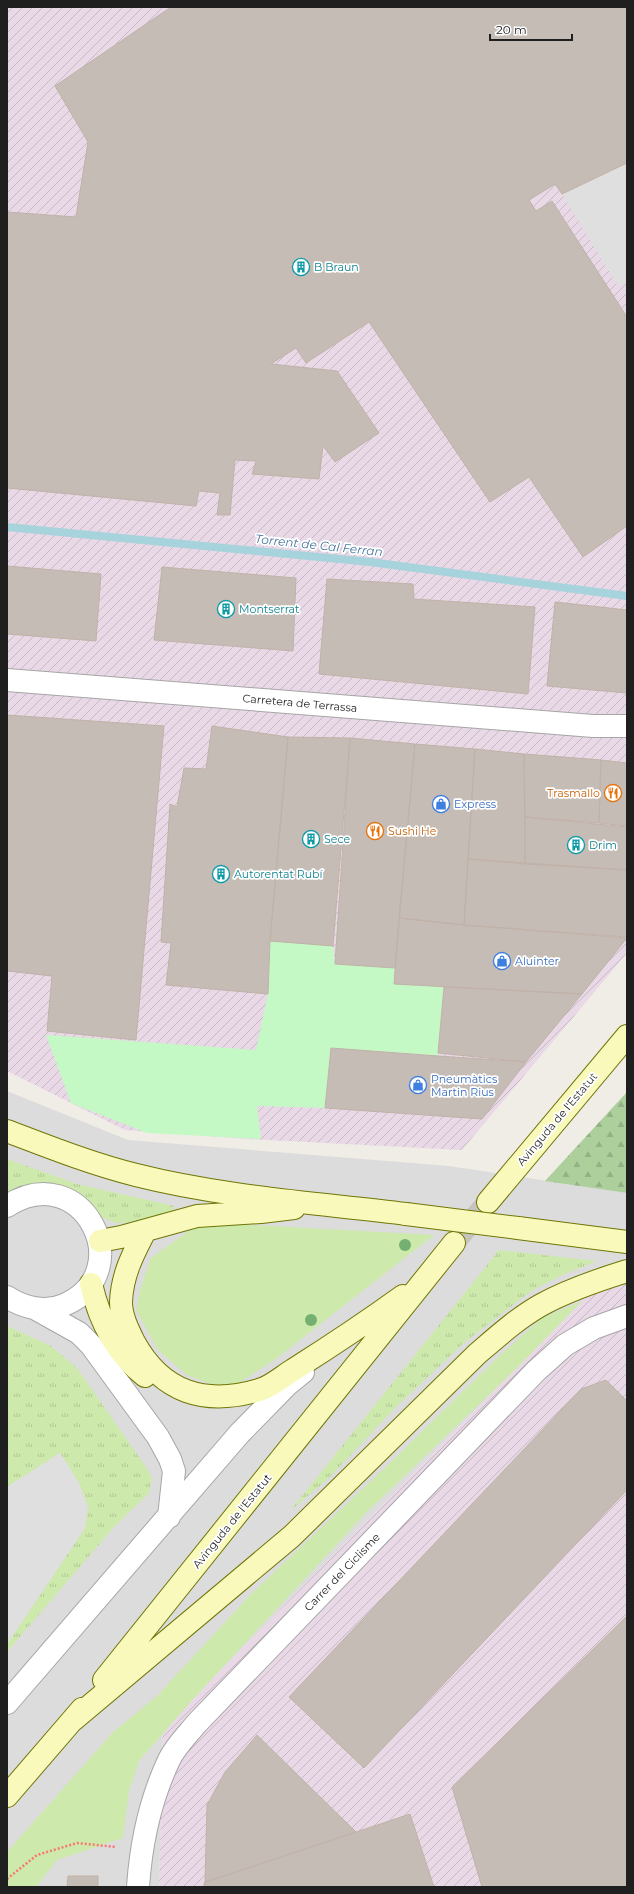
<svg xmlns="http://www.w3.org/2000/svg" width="634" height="1894" font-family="Montserrat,sans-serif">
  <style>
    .residential { fill: #dddcdc }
    .industrial { fill: url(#industrial-furrows) }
    .grass { fill: url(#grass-tufts) }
    .forest { fill: url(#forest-firs) }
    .park { fill: #c4f9c6 }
    .garden { fill: #cde9ac }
    .parking { fill: #dfdfdf }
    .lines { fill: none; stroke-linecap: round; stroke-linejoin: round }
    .stream { stroke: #a7d3dd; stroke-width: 8 }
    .building { fill: #c5bcb5; stroke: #c1b2a8 }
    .secondary-tunnel { stroke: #c6c3be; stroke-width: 22; stroke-dasharray: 22 11; stroke-linecap: butt }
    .minor-casing { stroke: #a6a6a6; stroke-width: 24 }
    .tertiary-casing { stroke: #a6a6a6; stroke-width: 24 }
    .secondary-casing { stroke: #6f7606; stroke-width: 24 }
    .path { stroke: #f8776e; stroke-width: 2.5; stroke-dasharray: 2 2; stroke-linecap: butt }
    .minor { stroke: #fff; stroke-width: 22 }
    .tertiary { stroke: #fff; stroke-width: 22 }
    .secondary { stroke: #f8f9bb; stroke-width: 22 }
    .secondary-bridge-casing { stroke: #6f7606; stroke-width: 24; stroke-linecap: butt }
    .secondary-bridge { stroke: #f8f9bb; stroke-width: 22 }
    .tree { fill: #73b071 }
    .labels { text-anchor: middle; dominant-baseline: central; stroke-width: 3.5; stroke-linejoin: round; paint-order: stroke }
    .culture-label { font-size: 11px; fill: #0d838f; stroke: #fff; text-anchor: start }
    .street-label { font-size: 11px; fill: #1f1f1f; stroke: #fff }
    .food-label { font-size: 11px; fill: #c56008; stroke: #fff; text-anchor: end }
    .shop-label { font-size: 11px; fill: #366cbe; stroke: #fff; text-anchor: start }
    .water-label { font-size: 12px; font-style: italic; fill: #46769e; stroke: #fff }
  </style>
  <defs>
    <pattern id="industrial-furrows" width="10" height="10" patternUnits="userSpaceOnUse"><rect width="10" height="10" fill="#e9d8e6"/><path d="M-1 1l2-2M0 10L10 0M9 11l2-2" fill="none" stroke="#c7b9c5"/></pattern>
    <pattern id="grass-tufts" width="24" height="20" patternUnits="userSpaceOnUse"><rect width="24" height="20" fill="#cde9ac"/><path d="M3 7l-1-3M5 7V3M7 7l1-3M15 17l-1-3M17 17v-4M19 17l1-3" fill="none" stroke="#b0c794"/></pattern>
    <pattern id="forest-firs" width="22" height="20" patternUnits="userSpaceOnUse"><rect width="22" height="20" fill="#accf9b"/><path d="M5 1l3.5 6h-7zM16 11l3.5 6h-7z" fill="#94b185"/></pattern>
  </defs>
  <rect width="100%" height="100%" fill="#f0ece6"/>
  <path class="residential" d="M7,1091l121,49 321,26 178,27v62l-464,475 -4,157h-152z"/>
  <path class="industrial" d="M7,7h620v946l-165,197 -213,-11 -124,-9 -118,-59z
    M627,1255v632h-468l4,-157z"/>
  <path class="grass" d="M7,1159l70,25 97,22 -2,9 -37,7 -19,1 -19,-8 -90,-18z
    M499,1250l98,11 -37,15 -30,16 -65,50 -70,66 -66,70 -39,33z
    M7,1326l44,20 26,22 71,102 4,9 -3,14 -35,34 -107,125v-8l78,-116 3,-21 -9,-24 -19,-30 -53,34z"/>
  <path class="forest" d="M627,1092v101l-82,-12z"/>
  <path class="park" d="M270,941l63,5 2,18 60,4 -1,16 50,3 -6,69 -107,-8 -6,60 -68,-2 4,33 -114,-6 -76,-30 -25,-68 210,15 12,-56z"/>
  <path class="garden" d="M201,1222l233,13 -157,123 -41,27 -20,1 -29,-11 -29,-25 -22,-40 4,-20 11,-32z
    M582,1301l-64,66 -151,145 -172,185 -56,64 -10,30 -6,47 -66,22 -21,27h-29v-35l106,-120 44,-36 93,-101 141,-133 107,-105 44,-39z"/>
  <path class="parking" d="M627,157v126l-9,3 -56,-92z
    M60,1453l19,30 9,24 -3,21 -78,116v-157z"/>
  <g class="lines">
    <path class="stream" d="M7,527l363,35 257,34"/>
  </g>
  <path class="building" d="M171,7h456v156l-65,31 -7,-10 -26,16 7,11 16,-10 75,116v209l-44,31 -54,-80 -39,25 -121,-180 -63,41 -10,-15 -25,16 66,7 42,62 -44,29 -12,-16 -4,33 -67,-5 4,-13 -21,-1 -5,55h-13l3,-22 -21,-2 -3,15 -189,-18v-276l69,5 12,-75 -33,-56z
    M7,566l94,8 -5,67 -89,-7z
    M162,567l134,11 -3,73 -139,-11z
    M327,579l86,5 1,15 121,8 -7,87 -209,-20z
    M555,602l72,8v83l-80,-7z
    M7,715l157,11 -28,314 -89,-9 5,-55 -45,-5z
    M212,726l76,11 -18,204 -2,53 -102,-9 5,-42 -10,-1 9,-138 7,3 7,-39 22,1z
    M288,737l62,1 -17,208 -63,-5z
    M350,738l65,6 -20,224 -60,-4z
    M415,744l60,5 -11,176 -65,-7z
    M475,749l49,5 1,110 -57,-5z
    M524,754l77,6 -2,63 -74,-6z
    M601,760l26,3v63l-28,-3z
    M525,817l102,10v43l-102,-6z
    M468,859l159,11v67l-163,-12z
    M399,918l65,7 163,13 -45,56 -188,-10z
    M444,987l138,7 -56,68 -88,-9z
    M331,1048l107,8 88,6 -44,57 -157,-11z
    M606,1380l21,21v89l-263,278 -75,-71 292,-308z
    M627,1616v271h-145l-30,-100z
    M257,1735l99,97 -151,50 2,-77 18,-33z
    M410,1814l24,73h-230v-4z
    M68,1876h30v11h-31z"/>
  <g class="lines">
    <path class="secondary-tunnel" d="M454,1243l34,-41"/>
    <g class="minor-casing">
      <path id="minor" d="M7,1206c75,-49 134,66 57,99 -19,8 -40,3 -57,-8
        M36,1309l43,24 12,12 67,92 12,22 4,12 -5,46
        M7,1703l233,-270 47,-48 16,-13
        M138,1887c3,-44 12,-87 31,-127 6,-13 19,-26 28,-37l339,-352 29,-26 29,-17 33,-12"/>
    </g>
    <g class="tertiary-casing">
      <path id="tertiary" d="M7,680l586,46h34"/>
    </g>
    <g class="secondary-casing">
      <path id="secondary" d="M7,1131c42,16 85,33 129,44 87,22 181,28 270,39
        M488,1202l139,-166
        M518,1228l109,14
        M145,1231c-12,23 -23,44 -24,71 0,14 7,28 13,40 28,51 71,64 125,48 12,-3 24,-14 34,-20 38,-24 74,-48 110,-74
        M100,1241l21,-4 76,-21 64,-4 33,-4
        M91,1284c8,35 25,69 54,92
        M104,1680l350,-437
        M73,1720l219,-184 185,-182c21,-18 41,-36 64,-49 27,-15 57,-25 86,-34
        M7,1796l75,-87"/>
    </g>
    <path class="path" d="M7,1879l30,-24 40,-12 39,4"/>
    <use href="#minor" class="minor"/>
    <use href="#tertiary" class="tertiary"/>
    <use href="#secondary" class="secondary"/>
    <g class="secondary-bridge-casing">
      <path id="secondary-bridge" d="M406,1214l112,14"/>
    </g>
    <use href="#secondary-bridge" class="secondary-bridge"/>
  </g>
  <g class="tree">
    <circle cx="405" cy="1245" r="6"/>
    <circle cx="311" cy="1320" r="6"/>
  </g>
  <defs>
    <g id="building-ring" transform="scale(0.9)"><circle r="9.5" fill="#fff" stroke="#0f9aa8" stroke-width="1.5"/><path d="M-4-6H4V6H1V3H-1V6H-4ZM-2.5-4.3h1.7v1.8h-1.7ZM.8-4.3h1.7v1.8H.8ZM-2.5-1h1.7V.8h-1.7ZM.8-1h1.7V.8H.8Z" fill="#0f9aa8"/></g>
    <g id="restaurant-ring" transform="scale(0.9)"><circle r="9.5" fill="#fff" stroke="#e8710a" stroke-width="1.5"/><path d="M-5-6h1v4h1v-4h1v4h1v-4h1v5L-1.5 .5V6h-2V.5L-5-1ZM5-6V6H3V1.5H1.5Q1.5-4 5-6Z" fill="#e8710a"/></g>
    <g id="shop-ring" transform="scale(0.9)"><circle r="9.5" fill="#fff" stroke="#3f7fe0" stroke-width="1.5"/><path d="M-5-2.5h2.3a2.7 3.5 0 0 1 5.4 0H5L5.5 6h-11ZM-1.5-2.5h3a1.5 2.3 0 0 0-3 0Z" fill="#3f7fe0"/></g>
  </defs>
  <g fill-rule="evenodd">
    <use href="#building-ring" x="301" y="267"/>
    <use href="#building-ring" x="226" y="609"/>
    <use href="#restaurant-ring" x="613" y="793"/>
    <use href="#shop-ring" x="441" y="804"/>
    <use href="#restaurant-ring" x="375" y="831"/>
    <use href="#building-ring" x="311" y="839"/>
    <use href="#building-ring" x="576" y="845"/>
    <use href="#building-ring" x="221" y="874"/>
    <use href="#shop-ring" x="502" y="961"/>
    <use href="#shop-ring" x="418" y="1085"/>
  </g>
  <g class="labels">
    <g class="culture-label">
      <text x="314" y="267">B Braun</text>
      <text x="239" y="609">Montserrat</text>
      <text x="324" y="839">Sece</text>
      <text x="589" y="845">Drim</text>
      <text x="234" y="874">Autorentat Rubí</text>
    </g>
    <g class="street-label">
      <text transform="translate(300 703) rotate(5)">Carretera de Terrassa</text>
      <text transform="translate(557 1119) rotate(-50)">Avinguda de l'Estatut</text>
      <text transform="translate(232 1521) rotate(-51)">Avinguda de l'Estatut</text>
      <text transform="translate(342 1572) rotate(-46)">Carrer del Ciclisme</text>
    </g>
    <g class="food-label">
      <text x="600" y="793">Trasmallo</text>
      <text x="388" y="831" text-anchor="start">Sushi He</text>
    </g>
    <g class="shop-label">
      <text x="454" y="804">Express</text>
      <text x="515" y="961">Aluinter</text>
      <text x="431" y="1079">Pneumàtics<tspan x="431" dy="13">Martin Rius</tspan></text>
    </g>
    <g class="water-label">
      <text transform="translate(319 545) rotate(6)">Torrent de Cal Ferran</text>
    </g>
  </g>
  <rect width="634" height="1894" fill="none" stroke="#1f1f1f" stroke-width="16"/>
  <path d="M490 34v6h82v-6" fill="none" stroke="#1f1f1f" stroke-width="2"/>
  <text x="496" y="34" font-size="12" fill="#1f1f1f" stroke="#ffffff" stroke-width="3" paint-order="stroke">20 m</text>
</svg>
